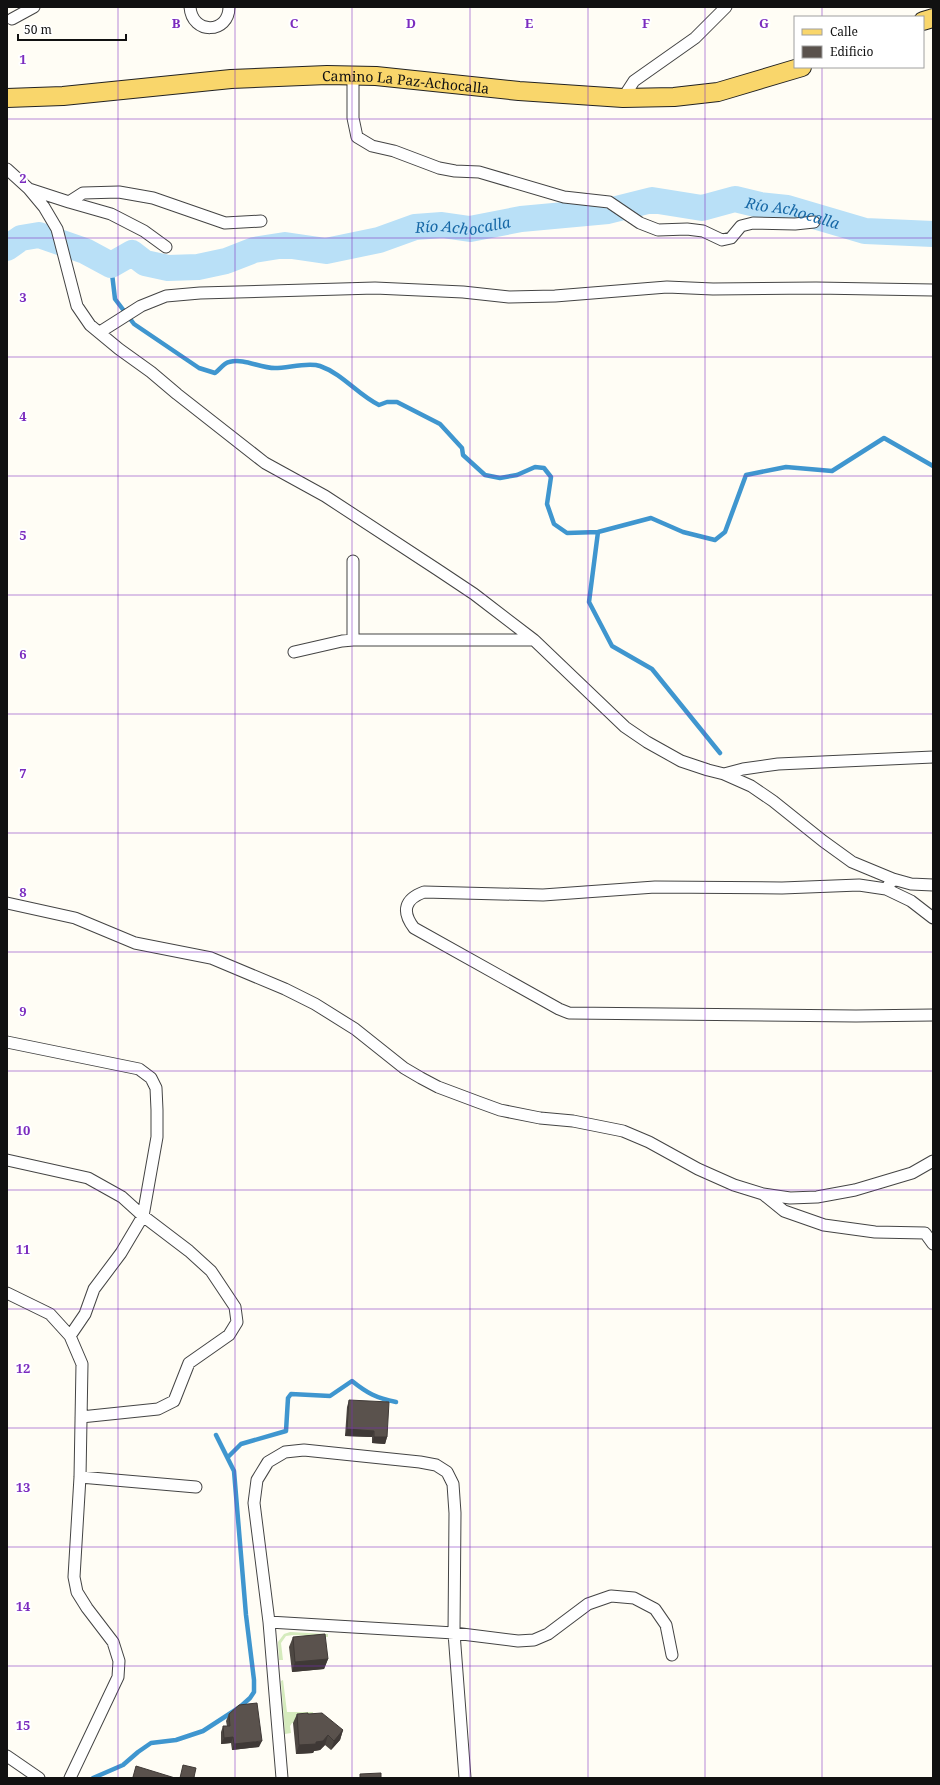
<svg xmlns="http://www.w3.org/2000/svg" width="940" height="1785" font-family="'Noto Serif',serif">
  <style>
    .green { fill: #d5ebbd }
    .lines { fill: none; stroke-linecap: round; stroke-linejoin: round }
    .stream { stroke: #3f96cf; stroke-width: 4.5 }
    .river { stroke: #b9e0f7; stroke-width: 26 }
    .minor-casing { stroke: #444; stroke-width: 13 }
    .primary-casing { stroke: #222; stroke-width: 20 }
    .minor { stroke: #fff; stroke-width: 11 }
    .primary { stroke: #f9d66b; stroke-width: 18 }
    .wall { fill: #4d4742 }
    .shaded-wall { fill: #3f3936 }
    .building { fill: #5a524d; stroke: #3f3936 }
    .grid { fill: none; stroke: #7b2cbf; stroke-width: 1; stroke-opacity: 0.55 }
    .labels { text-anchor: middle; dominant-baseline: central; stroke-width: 4; stroke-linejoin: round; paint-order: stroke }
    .street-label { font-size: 14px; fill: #111; stroke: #fff }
    .water-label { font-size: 15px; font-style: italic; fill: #1768a6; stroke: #fff }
    .grid-label { font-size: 13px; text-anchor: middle; font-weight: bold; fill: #7b2cbf; stroke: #fff; stroke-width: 4; stroke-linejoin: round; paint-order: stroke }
  </style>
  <rect width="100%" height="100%" fill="#fffdf5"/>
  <path class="green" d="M290,1632l38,2v3l-35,-2 -7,1 -5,7 2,17h-4l-1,-18 6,-8z
    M283,1680l4,32h26v10l-21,1 -2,3 1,7 -6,1 -4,-53z"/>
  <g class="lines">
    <path class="stream" d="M111,265l4,34 19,25 65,44 16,5c4,-3 9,-10 14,-11 16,-4 30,6 46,6 13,0 33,-6 45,-2 23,8 38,29 59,39l8,-3h10l43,22 22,24 1,7 22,20 15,3 17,-3 18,-8 9,1 7,9 -4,27 7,20 13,9 31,-1 53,-14 32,14 32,8 10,-8 21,-57 40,-8 46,4 52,-33 49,28
      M598,532l-9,70 23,44 40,23 68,84
      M228,1457l13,-13 45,-13 2,-33 3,-4 39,2 22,-15c15,12 24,17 44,21
      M93,1778l30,-13 15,-13 13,-9 25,-3 27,-9 37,-24 10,-9 4,-6v-12l-8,-65 -12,-144 -18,-36"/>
    <path class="river" id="s1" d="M7,248l14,-10 18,-3 46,16 26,14 21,-12 13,10 23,5 30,-1 28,-6 28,-11 31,-5 41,6 53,-11 36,-13 27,-2 28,4 51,-10 87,-8 44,-11 50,8 33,-9 25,6 27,3 78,23 68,3"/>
    <g class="minor-casing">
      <path id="minor" d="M190,7c2,28 39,27 39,0
        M12,19l22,-12
        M353,76v42l4,19 15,9 22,5 45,17 16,3 24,1 85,25 45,5 31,21 18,7 29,-1 16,2 19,9 9,-2 10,-12 12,-3 42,1 19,-2
        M623,98l11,-17 61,-43 31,-31
        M7,169l22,20 40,13 14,-9 36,-1 34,6 72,25 36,-2
        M29,189l15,18 13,22 20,77 13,19 29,24 32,23 26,22 88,69 60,33 113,74 36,24 60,46
        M69,202l42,12 33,17 22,16
        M100,332l41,-26 25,-10 34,-3 175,-5 88,4 46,5 46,-1 112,-9 46,2 103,-1 117,2
        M353,640h181l91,87 22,15 34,19 27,9 16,4 19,-5 35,-5 155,-7
        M294,652l48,-11 11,-1v-79
        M724,774l27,12 22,15 50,40 29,21 41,17 -7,10
        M893,879l18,5 22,1
        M7,903l68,15 60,25 76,15 74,31 30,15 40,25 49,39 17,10 17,9 40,15 22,8 40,8 33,3 50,10 26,11 49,27 36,16 29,9 21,17 40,14 51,7 50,1 8,11
        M933,918l-22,-17 -25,-12 -27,-4 -77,3 -127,-1 -112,8 -119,-3c-19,7 -23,19 -10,36l145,81 10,4 287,3 77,-1
        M7,1042l132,27 12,9 5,10 1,22v27l-14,79 -22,37 -27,36 -9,25 -15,22
        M7,1160l81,18 34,19 21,19 46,35 22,20 24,36 2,15 -8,13 -40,28 -15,38 -16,8 -77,8
        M763,1194l27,4 27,-1 38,-7 57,-17 21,-12
        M7,1293l43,21 20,22 12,28 -2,113 -6,100 3,15 10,16 26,34 6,19 -1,16 -48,101
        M80,1477l116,10
        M269,1622l185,11 64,8 16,-1 14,-6 40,-30 23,-8 23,2 21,11 11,16 6,30
        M7,1756l32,22
        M282,1778l-13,-156 -15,-119 3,-23 11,-18 17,-10 19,-2 116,12 16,3 11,7 6,12 2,29 -1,120 11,145"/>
    </g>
    <g class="primary-casing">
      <g id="primary">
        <path d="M923,21l10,-3"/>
        <path id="s2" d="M7,98l56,-2 168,-17 96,-4 49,1 143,15 104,7 51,-1 44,-5 84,-25"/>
      </g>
    </g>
    <use href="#minor" class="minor"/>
    <use href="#primary" class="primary"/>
  </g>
  <path class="wall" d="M349,1400l38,37 -2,7 -13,-1v-6l-27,-1 2,-29z
    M293,1637l35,22 -4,10 -32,3 -3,-25z
    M229,1714l30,33 -27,3 -1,-7 -10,1v-12l2,-6h4l-1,-5z
    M297,1714h11l35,16 -3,10 -9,10 -6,-5 -5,5 -6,1 -1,2 -17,1 -3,-31z"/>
  <path class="shaded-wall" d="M347,1429l27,2 -2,6 -27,-1z
    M374,1437h13l-2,7 -13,-1z
    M328,1659l-4,10 -32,3 3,-10z
    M343,1730l-3,10 -9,10 3,-9z
    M328,1735l-3,10 -5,5 -6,1 -1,2 -17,1 3,-9 17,-3z
    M233,1737l-2,6 -10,1 3,-6z
    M262,1741l-3,6 -27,3 2,-6z"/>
  <path class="building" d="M349,1400l40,2 -2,35h-13v-6l-27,-2z
    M325,1634l3,25 -33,3 -2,-25z
    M257,1703l5,38 -28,3 -1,-7 -9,1 -1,-12h7l-1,-12 10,-9z
    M308,1713v1l14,-1 21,17 -9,11 -6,-6 -5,6 -7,1v2l-17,1 -2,-31z
    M183,1765l13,3 -2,9 3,1h-17z
    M136,1766l39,12h-39l-3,-1z
    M381,1773v5h-21v-4z"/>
  <path class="grid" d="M118,7v1771M235,7v1771M352,7v1771M470,7v1771M588,7v1771M705,7v1771M822,7v10M822,67v1711M7,119h926M7,238h926M7,357h926M7,476h926M7,595h926M7,714h926M7,833h926M7,952h926M7,1071h926M7,1190h926M7,1309h926M7,1428h926M7,1547h926M7,1666h926"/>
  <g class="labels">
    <g class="street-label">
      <text stroke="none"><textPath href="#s2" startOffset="400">Camino La Paz-Achocalla</textPath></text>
    </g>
    <g class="water-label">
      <text stroke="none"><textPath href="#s1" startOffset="816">Río Achocalla</textPath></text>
      <text stroke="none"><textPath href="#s1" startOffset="480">Río Achocalla</textPath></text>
    </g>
  </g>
  <g class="grid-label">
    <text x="176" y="28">B</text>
    <text x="294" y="28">C</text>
    <text x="411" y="28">D</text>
    <text x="529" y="28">E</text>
    <text x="646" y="28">F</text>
    <text x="764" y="28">G</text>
    <text x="23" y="64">1</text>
    <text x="23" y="183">2</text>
    <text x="23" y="302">3</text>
    <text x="23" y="421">4</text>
    <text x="23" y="540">5</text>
    <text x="23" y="659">6</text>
    <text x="23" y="778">7</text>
    <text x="23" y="897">8</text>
    <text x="23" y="1016">9</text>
    <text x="23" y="1135">10</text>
    <text x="23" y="1254">11</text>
    <text x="23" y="1373">12</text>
    <text x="23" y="1492">13</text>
    <text x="23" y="1611">14</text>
    <text x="23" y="1730">15</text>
  </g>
  <rect width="940" height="1785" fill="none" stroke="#111111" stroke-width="16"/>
  <rect x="794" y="16" width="130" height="52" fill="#ffffff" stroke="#a0a0a0"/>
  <rect x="802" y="29" width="20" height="6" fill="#f9d66b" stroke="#a0a0a0"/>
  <text x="830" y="36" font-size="12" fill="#111111">Calle</text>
  <rect x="802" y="46" width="20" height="12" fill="#5a524d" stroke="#a0a0a0"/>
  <text x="830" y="56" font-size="12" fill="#111111">Edificio</text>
  <path d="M18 34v6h108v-6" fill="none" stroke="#111111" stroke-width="2"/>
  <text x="24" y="34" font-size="12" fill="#111111" stroke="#ffffff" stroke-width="3" paint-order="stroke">50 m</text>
</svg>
